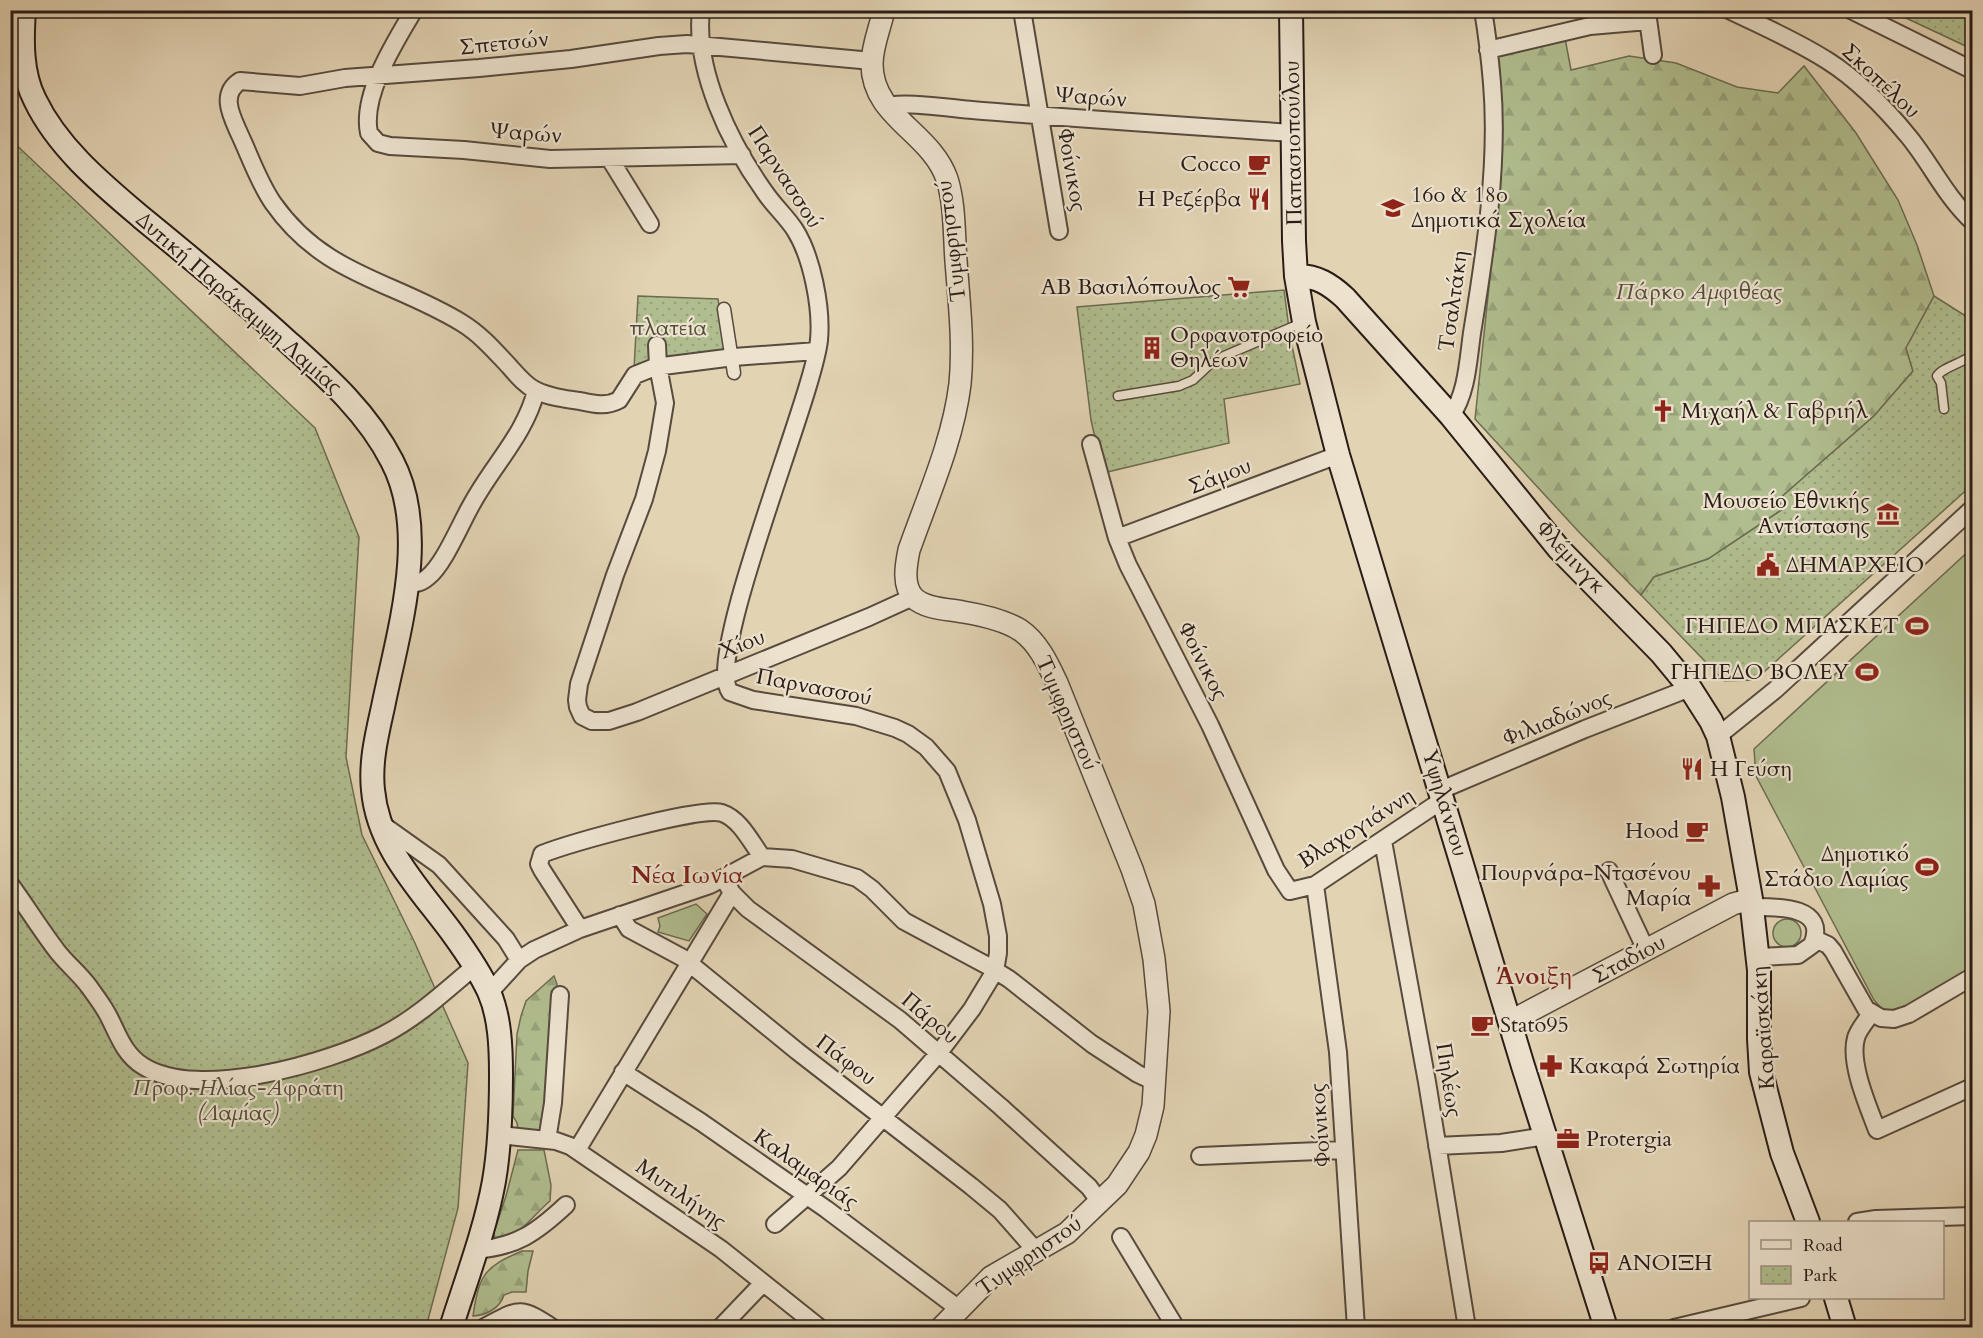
<svg xmlns="http://www.w3.org/2000/svg" width="1983" height="1338" font-family="Cardo,serif">
  <style>
    .grass { fill: #b0bd8e; stroke: #6c6c52; stroke-width: 1.5 }
    .forest { fill: url(#forest-firs); stroke: #6c6c52; stroke-width: 1.5 }
    .park { fill: url(#park-dots); stroke: #6c6c52; stroke-width: 1.5 }
    .lines { fill: none; stroke-linecap: round; stroke-linejoin: round }
    .service-casing { stroke: #574a3e; stroke-width: 11 }
    .pedestrian-casing { stroke: #574a3e; stroke-width: 15 }
    .minor-casing { stroke: #574a3e; stroke-width: 20 }
    .tertiary-casing { stroke: #574a3e; stroke-width: 24 }
    .secondary-casing { stroke: #291c17; stroke-width: 26 }
    .service { stroke: #ece2ce; stroke-width: 8 }
    .pedestrian { stroke: #ece2ce; stroke-width: 12 }
    .minor { stroke: #ece2ce; stroke-width: 16 }
    .tertiary { stroke: #ece2ce; stroke-width: 21 }
    .secondary { stroke: #ece2ce; stroke-width: 22 }
    .labels { text-anchor: middle; dominant-baseline: central; stroke-width: 4.5; stroke-linejoin: round; paint-order: stroke }
    .street-label { font-size: 22px; fill: #291c17; stroke: #ece2ce }
    .poi-label { font-size: 22px; fill: #291c17; stroke: #ece2ce; text-anchor: end }
    .park-label { font-size: 22px; font-style: italic; fill: #524c3b; stroke: #ece2ce }
    .neighbourhood-label { font-size: 24px; font-weight: bold; fill: #7a1f14; stroke: #ece2ce }
  </style>
  <defs>
    <pattern id="forest-firs" width="22" height="20" patternUnits="userSpaceOnUse" patternTransform="scale(1.5)"><rect width="22" height="20" fill="#b0bd8e"/><path d="M5 1l3.5 6h-7zM16 11l3.5 6h-7z" fill="#97a27a"/></pattern>
    <pattern id="park-dots" width="8" height="8" patternUnits="userSpaceOnUse" patternTransform="scale(1.5)"><rect width="8" height="8" fill="#b0bd8e"/><path d="M2 2h.1M6 6h.1" fill="none" stroke="#97a27a" stroke-width="1.8" stroke-linecap="round"/></pattern>
  </defs>
  <rect width="100%" height="100%" fill="#e2d3b3"/>
  <filter id="stains"><feTurbulence type="fractalNoise" baseFrequency=".00333" numOctaves="4"/><feColorMatrix values="0 0 0 0 .2 0 0 0 0 .09 0 0 0 0 .02 0 0 0 .5 -.17"/></filter>
  <radialGradient id="worn" r=".72"><stop offset=".6" stop-color="#630" stop-opacity="0"/><stop offset="1" stop-color="#630" stop-opacity=".3"/></radialGradient>
  <path class="grass" d="M1972,548v426l-73,38 -17,-3 -8,-9 -118,-224 -2,-27z
    M696,904l11,10 -18,27 -31,-9 2,-6 -2,-8z
    M1773 933a14 14 0 1 1 28 0a14 14 0 1 1-28 0Z"/>
  <path class="forest" d="M1565,38l6,32 58,-14 47,7 61,24 41,6 26,-27 52,67 42,67 19,45 17,51 -28,52 7,23 -39,45 -96,84 5,9 -75,50 -54,18 -13,18 -63,-64 -103,-112 25,-236 2,-53 -8,-74z
    M554,976l3,8 -15,146 -2,2 -22,-2 -1,-7 -4,-7 4,-82 4,-18 5,-15z
    M518,1150h26l7,35 -1,16c-15,12 -33,40 -55,39l-1,-8 12,-36z
    M522,1251h11l-5,20 -2,21h-14l-8,3c-4,13 -17,20 -31,21 6,-41 11,-49 49,-65z"/>
  <path class="park" d="M1891,11h81v38z
    M10,139l305,289 44,109 -13,220 16,78 52,106 54,122 -10,145 -32,119h-415z
    M1284,290l6,46 10,48 -76,15 5,44 -126,30 -12,-53 -14,-113z
    M638,296l80,3 8,54 -92,16z
    M1934,296l38,24v165l-217,195 -31,1 -83,-86 13,-18 54,-18 75,-50 -5,-9 96,-84 39,-45 -7,-23z"/>
  <g class="lines">
    <g class="service-casing">
      <path id="service" d="M1118,396l61,-10 14,-6 17,-16 14,-8 80,-34
        M1944,409l-3,-26 -4,-7c6,-9 26,-13 35,-21"/>
    </g>
    <g class="pedestrian-casing">
      <path id="pedestrian" d="M724,309l10,64"/>
    </g>
    <g class="minor-casing">
      <path id="minor" d="M414,10c-19,32 -53,85 -45,123l9,10 12,3 74,4 86,9 192,-4
        M701,10c-7,60 29,133 63,181 9,14 22,25 31,39 17,27 27,78 24,110 -6,58 -115,317 -89,352l23,8 103,16 39,12 13,6 18,13 21,24 20,49 25,84 6,32v17l-3,18 -23,38 -34,45 -99,114 -64,56
        M1022,10l37,221
        M1729,10c33,16 68,31 99,51 30,19 58,48 81,76 22,27 37,60 63,84
        M1851,10l121,60
        M1647,12l6,43
        M1488,50l102,-24 58,-5
        M886,107c11,-7 70,2 86,3 107,9 214,16 321,23
        M610,159l40,65
        M657,345l1,21 7,37 -8,48 -13,48 -29,76 -36,109 -2,16 1,7 4,9 10,5h17l28,-9 232,-95 44,-20
        M817,351l-83,6 -79,10 -20,8 -16,25c-13,7 -25,4 -39,1 -15,-2 -31,-4 -45,-11 -10,-5 -18,-15 -26,-24 -15,-16 -29,-32 -47,-43 -70,-43 -138,-47 -189,-120 -15,-22 -23,-47 -34,-70 -8,-18 -19,-39 1,-52l60,5 45,-8 134,-10 92,-9 88,-13 28,-2 185,17
        M1451,416c16,-23 17,-55 21,-83 13,-80 27,-169 20,-250 -2,-24 -5,-49 -9,-73
        M1091,444l26,94 11,27 82,160 66,145 14,21 25,-6 129,-86
        M1117,538l221,-83
        M407,583c9,1 14,0 21,-6 17,-14 33,-55 45,-75 21,-38 52,-68 63,-111
        M1718,736l57,-46 197,-181
        M1441,790l144,-61 105,-41
        M380,823l59,42 67,74 13,21
        M1383,841l44,241 40,246
        M1609,871l37,79
        M724,879l8,14 16,16 152,111 101,87 88,80 11,15
        M10,884c16,22 31,46 47,67 10,13 24,24 33,37 7,10 15,20 20,31 9,18 15,36 33,47 55,35 186,-3 240,-31 34,-17 62,-44 91,-68
        M1315,885l23,167 18,276
        M1752,907c23,0 77,-2 60,38l-14,10 -40,2
        M620,915l9,14 54,29 114,93 174,135 29,24 37,42
        M580,929l-38,-59 -3,-6 3,-10c26,-10 158,-48 180,-41 18,6 29,29 40,44
        M1815,939l13,6 5,6 33,58 15,9 13,1 15,-5 63,-37
        M489,993l30,-33 15,-10 46,-21 130,-44 52,-28 30,2 65,19 15,11 32,32 84,45 21,13 83,65 46,30 17,8
        M1871,1014c-5,7 -13,16 -15,24 -7,25 12,68 21,92l95,-43
        M623,1072l78,50 125,87 133,100
        M500,1135l56,6 14,5 151,103 99,79
        M547,1140l6,-37 7,-108
        M1437,1146l64,-3 45,-7
        M577,1150l155,-257
        M1200,1156l144,-6
        M1857,1222l19,-3 96,-3
        M1121,1237l55,91
        M475,1250c41,-3 61,-17 91,-45
        M483,1328c36,-19 35,-23 70,0
        M720,1328l43,-45
        M1674,1328l127,-30"/>
    </g>
    <g class="tertiary-casing">
      <path id="tertiary" d="M884,10c-4,18 -12,36 -12,54 0,53 59,68 75,115 8,25 7,56 9,82 3,40 8,82 4,123 -7,57 -32,112 -51,166 -3,15 -7,36 5,48 12,11 34,11 49,14 18,3 41,8 57,18 18,12 28,34 37,53l75,186 12,35 10,55 5,52 -6,95 -7,29 -7,17 -22,33 -50,48 -76,44 -50,51
        M1509,1022l224,-118 18,-5"/>
    </g>
    <g class="secondary-casing">
      <path id="secondary" d="M24,10c-2,30 -3,63 11,90 23,48 67,84 107,118 49,40 98,80 145,123 40,36 80,71 105,120 38,72 6,171 -9,246 -6,27 -13,55 -10,83 5,58 47,99 80,144 13,18 27,38 36,58 11,25 12,56 12,83 0,35 -1,71 -7,106 -9,50 -28,99 -43,147
        M1291,10l3,231 2,35 8,46 34,133 185,611 83,262
        M1296,276c20,-1 35,9 49,22l106,118 108,133 102,104 29,35 21,33 7,15 15,61 18,102 8,71v69l2,33 21,81 26,69
        M1836,1298l9,30"/>
    </g>
    <use href="#service" class="service"/>
    <use href="#pedestrian" class="pedestrian"/>
    <use href="#minor" class="minor"/>
    <use href="#tertiary" class="tertiary"/>
    <use href="#secondary" class="secondary"/>
  </g>
  <defs>
    <g id="cafe-bare" transform="scale(1.8)"><path d="M-5.5-4.5H6V0H3Q3 3.5 0 3.5H-2.5Q-5.5 3.5-5.5 0ZM3-3.2v2h1.7v-2ZM-6 4.5H4V6H-6Z" fill="#8f2418" stroke="#ece2ce" stroke-width="2.5" paint-order="stroke"/></g>
    <g id="restaurant-bare" transform="scale(1.8)"><path d="M-5-6h1v4h1v-4h1v4h1v-4h1v5L-1.5 .5V6h-2V.5L-5-1ZM5-6V6H3V1.5H1.5Q1.5-4 5-6Z" fill="#8f2418" stroke="#ece2ce" stroke-width="2.5" paint-order="stroke"/></g>
    <g id="school-bare" transform="scale(1.8)"><path d="M0-5L7-2L0 1L-7-2ZM-4 1L0 2.5L4 1V4Q0 6-4 4Z" fill="#8f2418" stroke="#ece2ce" stroke-width="2.5" paint-order="stroke"/></g>
    <g id="supermarket-bare" transform="scale(1.8)"><path d="M-6-5.5h2.5l.6 2H6L4.5 2H-2.5L-4.4-4H-6ZM-1.5 3.2a1.3 1.3 0 1 0 .1 0ZM3 3.2a1.3 1.3 0 1 0 .1 0Z" fill="#8f2418" stroke="#ece2ce" stroke-width="2.5" paint-order="stroke"/></g>
    <g id="building-bare" transform="scale(1.8)"><path d="M-4-6H4V6H1V3H-1V6H-4ZM-2.5-4.3h1.7v1.8h-1.7ZM.8-4.3h1.7v1.8H.8ZM-2.5-1h1.7V.8h-1.7ZM.8-1h1.7V.8H.8Z" fill="#8f2418" stroke="#ece2ce" stroke-width="2.5" paint-order="stroke"/></g>
    <g id="church-bare" transform="scale(1.8)"><path d="M-1.2-6h2.4v3.5h3.3v2.4h-3.3V6h-2.4V-.1h-3.3v-2.4h3.3Z" fill="#8f2418" stroke="#ece2ce" stroke-width="2.5" paint-order="stroke"/></g>
    <g id="museum-bare" transform="scale(1.8)"><path d="M0-6L6-3V-2H-6V-3ZM-5-1h2V3h-2ZM-1-1h2V3h-2ZM3-1h2V3H3ZM-6 4H6V6H-6Z" fill="#8f2418" stroke="#ece2ce" stroke-width="2.5" paint-order="stroke"/></g>
    <g id="civic-bare" transform="scale(1.8)"><path d="M-.6-6.5H3V-4.5H.6V-3L4-1V1h2V6H-6V1h2V-1L-.6-3ZM-1.2 2.5V6h2.4V2.5Z" fill="#8f2418" stroke="#ece2ce" stroke-width="2.5" paint-order="stroke"/></g>
    <g id="stadium-bare" transform="scale(1.8)"><path d="M0-5a6.5 5 0 1 0 0 10a6.5 5 0 1 0 0-10ZM-3.5-1.8h7v3.6h-7Z" fill="#8f2418" stroke="#ece2ce" stroke-width="2.5" paint-order="stroke"/></g>
    <g id="pharmacy-bare" transform="scale(1.8)"><path d="M-2-6h4v4h4v4h-4v4h-4v-4h-4v-4h4Z" fill="#8f2418" stroke="#ece2ce" stroke-width="2.5" paint-order="stroke"/></g>
    <g id="office-bare" transform="scale(1.8)"><path d="M-6-3h4V-5.5h4V-3h4V5H-6ZM-1-4.5V-3h2v-1.5ZM-6 0V1H6V0Z" fill="#8f2418" stroke="#ece2ce" stroke-width="2.5" paint-order="stroke"/></g>
    <g id="bus-bare" transform="scale(1.8)"><path d="M-5-6H5V4H4V6H2V4H-2V6H-4V4H-5ZM-3.5-4V0h7V-4ZM-3.5 1.2v1.5H-2V1.2ZM2 1.2v1.5H3.5V1.2Z" fill="#8f2418" stroke="#ece2ce" stroke-width="2.5" paint-order="stroke"/></g>
  </defs>
  <g fill-rule="evenodd">
    <use href="#cafe-bare" x="1259" y="164"/>
    <use href="#restaurant-bare" x="1259" y="199"/>
    <use href="#school-bare" x="1393" y="208"/>
    <use href="#supermarket-bare" x="1239" y="287"/>
    <use href="#building-bare" x="1152" y="348"/>
    <use href="#church-bare" x="1663" y="411"/>
    <use href="#museum-bare" x="1888" y="514"/>
    <use href="#civic-bare" x="1768" y="565"/>
    <use href="#stadium-bare" x="1917" y="626"/>
    <use href="#stadium-bare" x="1867" y="672"/>
    <use href="#restaurant-bare" x="1692" y="769"/>
    <use href="#cafe-bare" x="1697" y="831"/>
    <use href="#stadium-bare" x="1927" y="867"/>
    <use href="#pharmacy-bare" x="1709" y="886"/>
    <use href="#cafe-bare" x="1482" y="1025"/>
    <use href="#pharmacy-bare" x="1551" y="1066"/>
    <use href="#office-bare" x="1568" y="1139"/>
    <use href="#bus-bare" x="1599" y="1263"/>
  </g>
  <g class="labels">
    <g class="street-label">
      <text transform="translate(504 43) rotate(-6)">Σπετσών</text>
      <text transform="translate(1881 81) rotate(43)">Σκοπέλου</text>
      <text transform="translate(1091 97) rotate(4)">Ψαρών</text>
      <text transform="translate(526 133) rotate(4)">Ψαρών</text>
      <text transform="translate(1293 143) rotate(-91)">Παπασιοπούλου</text>
      <text transform="translate(1072 170) rotate(80)">Φοίνικος</text>
      <text transform="translate(785 177) rotate(57)">Παρνασσού</text>
      <text transform="translate(951 241) rotate(-97)">Τυμφρηστού</text>
      <text transform="translate(1453 301) rotate(-82)">Τσαλτάκη</text>
      <text transform="translate(239 303) rotate(41)">Δυτική Παράκαμψη Λαμίας</text>
      <text transform="translate(1220 476) rotate(-21)">Σάμου</text>
      <text transform="translate(1571 557) rotate(47)">Φλέμινγκ</text>
      <text transform="translate(742 644) rotate(-21)">Χίου</text>
      <text transform="translate(1203 661) rotate(63)">Φοίνικος</text>
      <text transform="translate(814 687) rotate(11)">Παρνασσού</text>
      <text transform="translate(1067 713) rotate(66)">Τυμφρηστού</text>
      <text transform="translate(1557 718) rotate(-22)">Φιλιαδώνος</text>
      <text transform="translate(1445 803) rotate(73)">Υψηλάντου</text>
      <text transform="translate(1356 828) rotate(-32)">Βλαχογιάννη</text>
      <text transform="translate(1629 959) rotate(-28)">Σταδίου</text>
      <text transform="translate(930 1018) rotate(40)">Πάρου</text>
      <text transform="translate(1763 1028) rotate(-94)">Καραϊσκάκη</text>
      <text transform="translate(846 1060) rotate(37)">Πάφου</text>
      <text transform="translate(1449 1080) rotate(81)">Πηλέως</text>
      <text transform="translate(1320 1125) rotate(-94)">Φοίνικος</text>
      <text transform="translate(806 1169) rotate(35)">Καλαμαριάς</text>
      <text transform="translate(681 1194) rotate(35)">Μυτιλήνης</text>
      <text transform="translate(1029 1256) rotate(-35)">Τυμφρηστού</text>
    </g>
    <g class="poi-label">
      <text x="1241" y="164">Cocco</text>
      <text x="1411" y="195" text-anchor="start">16ο &amp; 18ο<tspan x="1411" dy="25">Δημοτικά Σχολεία</tspan></text>
      <text x="1241" y="199">Η Ρεζέρβα</text>
      <text x="1221" y="287">ΑΒ Βασιλόπουλος</text>
      <text x="1170" y="335" text-anchor="start">Ορφανοτροφείο<tspan x="1170" dy="25">Θηλέων</tspan></text>
      <text x="1681" y="411" text-anchor="start">Μιχαήλ &amp; Γαβριήλ</text>
      <text x="1870" y="501">Μουσείο Εθνικής<tspan x="1870" dy="25">Αντίστασης</tspan></text>
      <text x="1786" y="565" text-anchor="start">ΔΗΜΑΡΧΕΙΟ</text>
      <text x="1899" y="626">ΓΗΠΕΔΟ ΜΠΑΣΚΕΤ</text>
      <text x="1849" y="672">ΓΗΠΕΔΟ ΒΟΛΕΥ</text>
      <text x="1710" y="769" text-anchor="start">Η Γεύση</text>
      <text x="1679" y="831">Hood</text>
      <text x="1909" y="854">Δημοτικό<tspan x="1909" dy="25">Στάδιο Λαμίας</tspan></text>
      <text x="1691" y="873">Πουρνάρα-Ντασένου<tspan x="1691" dy="25">Μαρία</tspan></text>
      <text x="1500" y="1025" text-anchor="start">Stato95</text>
      <text x="1569" y="1066" text-anchor="start">Κακαρά Σωτηρία</text>
      <text x="1586" y="1139" text-anchor="start">Protergia</text>
      <text x="1617" y="1263" text-anchor="start">ΑΝΟΙΞΗ</text>
    </g>
    <g class="park-label">
      <text x="1699" y="292">Πάρκο Αμφιθέας</text>
      <text x="668" y="328">πλατεία</text>
      <text x="238" y="1088">Προφ. Ηλίας-Αφράτη<tspan x="238" dy="25">(Λαμίας)</tspan></text>
    </g>
    <g class="neighbourhood-label">
      <text x="687" y="875">Νέα Ιωνία</text>
      <text x="1534" y="976">Άνοιξη</text>
    </g>
  </g>
  <rect width="1983" height="1338" fill="none" stroke="#e2d3b3" stroke-width="36"/>
  <rect x="12" y="12" width="1959" height="1314" fill="none" stroke="#291c17" stroke-width="3"/>
  <rect x="18" y="18" width="1947" height="1302" fill="none" stroke="#291c17" stroke-width="1.5"/>
  <rect x="1749" y="1221" width="195" height="78" fill="#ece2ce" stroke="#9e9385" stroke-width="1.5"/>
  <rect x="1761" y="1240" width="30" height="9" fill="#ece2ce" stroke="#9e9385" stroke-width="1.5"/>
  <text x="1803" y="1251" font-size="18" fill="#291c17">Road</text>
  <rect x="1761" y="1266" width="30" height="18" fill="url(#park-dots)" stroke="#9e9385" stroke-width="1.5"/>
  <text x="1803" y="1281" font-size="18" fill="#291c17">Park</text>
  <rect width="100%" height="100%" filter="url(#stains)"/>
  <rect width="100%" height="100%" fill="url(#worn)"/>
</svg>
